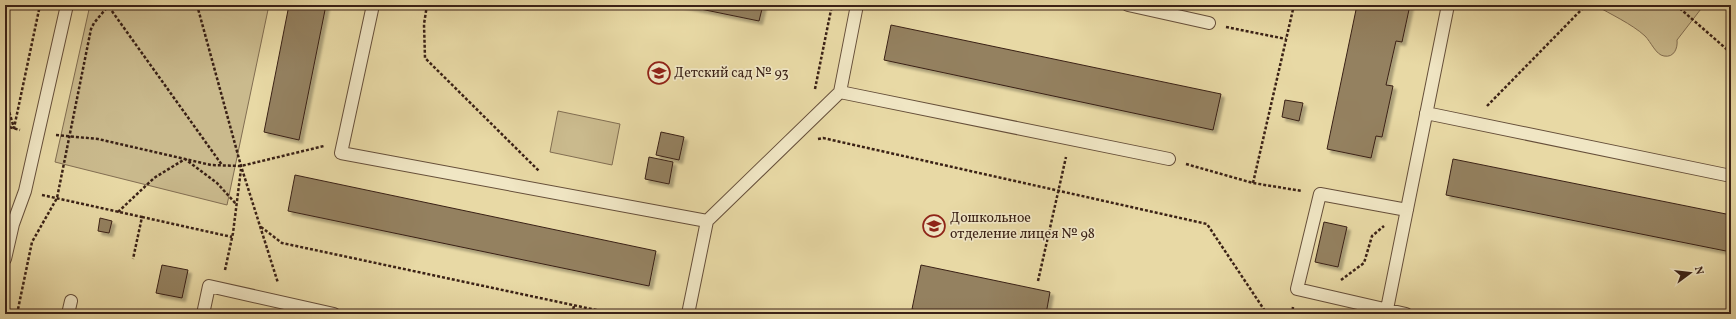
<svg xmlns="http://www.w3.org/2000/svg" width="1736" height="319" font-family="Vollkorn,serif">
  <style>
    .green { fill: #caba8d; stroke: #826e52 }
    .building { fill: #948160; stroke: #3a2116; filter: url(#shadow) }
    .lines { fill: none; stroke-linecap: round; stroke-linejoin: round }
    .lane-casing { stroke: #664f3a; stroke-width: 14 }
    .path { stroke: #3a2116; stroke-width: 2.5; stroke-dasharray: 3 2; stroke-linecap: butt }
    .lane { stroke: #f0e6c4; stroke-width: 12 }
    .labels { text-anchor: middle; dominant-baseline: central; stroke-width: 3.5; stroke-linejoin: round; paint-order: stroke }
    .poi-label { font-size: 14px; fill: #3a2116; stroke: #f0e6c4; text-anchor: start }
  </style>
  <defs>
    <filter id="shadow"><feDropShadow dx="3.5" dy="3.5" stdDeviation="1" flood-color="#0004"/></filter>
  </defs>
  <rect width="100%" height="100%" fill="#e8d9a5"/>
  <filter id="stains"><feTurbulence type="fractalNoise" baseFrequency=".005" numOctaves="4"/><feColorMatrix values="0 0 0 0 .2 0 0 0 0 .09 0 0 0 0 .02 0 0 0 .5 -.17"/></filter>
  <radialGradient id="worn" r=".72"><stop offset=".6" stop-color="#630" stop-opacity="0"/><stop offset="1" stop-color="#630" stop-opacity=".3"/></radialGradient>
  <path class="green" d="M90,5h179l-42,200 -172,-43z
    M1595,5h109l-27,35c1,8 -3,18 -13,16 -8,-1 -13,-14 -19,-20 -13,-12 -35,-22 -50,-31z
    M558,111l62,13 -8,41 -62,-13z"/>
  <path class="building" d="M289,5h37l-27,135 -35,-8z
    M681,5h82l-4,16z
    M1357,5h53l-8,37 -6,-1 -10,44 7,1 -11,51 -6,-1 -5,22 -44,-9z
    M891,25l330,69 -8,36 -329,-70z
    M1285,100l18,3 -4,18 -17,-4z
    M661,132l23,5 -5,23 -23,-5z
    M649,157l24,5 -4,22 -24,-5z
    M1453,159l278,56v37l-285,-57z
    M295,175l361,76 -7,35 -361,-75z
    M100,218l12,3 -3,12 -11,-2z
    M1324,222l23,5 -9,40 -23,-5z
    M162,265l26,5 -6,28 -26,-5z
    M921,265l129,27 -4,22h-111l-23,-5z"/>
  <g class="lines">
    <g class="lane-casing">
      <path id="lane" d="M373,5l-32,148 366,68 -19,93
        M1128,5l81,18
        M840,92l329,67
        M1426,113l305,63
        M707,221l133,-129 17,-87
        M5,259l8,-35 12,-33 42,-186
        M1387,309l61,-304
        M68,314l3,-13
        M203,314l6,-28 125,28
        M1406,314l-109,-25 23,-95 87,16"/>
    </g>
    <path class="path" d="M197,5l44,161 37,117
      M427,5l-3,19 1,34 114,113
      M1676,5l55,48
      M109,7l113,158
      M1226,27l60,12
      M815,89l17,-84
      M5,98l9,30 26,-123
      M1487,106l99,-101
      M5,126l15,4
      M56,135l42,4 113,26 30,1 83,-20
      M818,139l5,-1 384,86 60,90
      M1186,164l67,19 49,8
      M1253,183l41,-178
      M42,195l100,22 -9,42
      M118,212l36,-34 31,-19 32,24 20,22
      M142,217l90,20
      M261,227l21,16 333,71
      M225,270l8,-37 8,-64
      M1341,280l23,-17 8,-27 12,-10
      M1038,281l28,-124
      M17,314l15,-72 25,-44 34,-169 3,-6 15,-18
      M572,314l2,-8
      M1292,314l1,-7"/>
    <use href="#lane" class="lane"/>
  </g>
  <defs>
    <g id="school-ring" transform="scale(1.15)"><circle r="9.5" fill="#f0e6c4" stroke="#8f2418" stroke-width="1.5"/><path d="M0-5L7-2L0 1L-7-2ZM-4 1L0 2.5L4 1V4Q0 6-4 4Z" fill="#8f2418"/></g>
  </defs>
  <g fill-rule="evenodd">
    <use href="#school-ring" x="659" y="73"/>
    <use href="#school-ring" x="934" y="226"/>
  </g>
  <g class="labels">
    <g class="poi-label">
      <text x="674" y="73">Детский сад № 93</text>
      <text x="950" y="218">Дошкольное<tspan x="950" dy="16">отделение лицея № 98</tspan></text>
    </g>
  </g>
  <rect width="1736" height="319" fill="none" stroke="#e8d9a5" stroke-width="20"/>
  <rect x="6" y="6" width="1724" height="307" fill="none" stroke="#3a2116" stroke-width="2"/>
  <rect x="10" y="10" width="1716" height="299" fill="none" stroke="#3a2116"/>
  <g transform="translate(1690 273) rotate(75)" stroke="#f0e6c4" stroke-width="3" paint-order="stroke">
  <path d="M0-3L7 15L0 10L-7 15Z" fill="#3a2116"/>
  <text y="-6" font-size="11" font-weight="bold" text-anchor="middle" fill="#3a2116">N</text>
  </g>
  <rect width="100%" height="100%" filter="url(#stains)"/>
  <rect width="100%" height="100%" fill="url(#worn)"/>
</svg>
